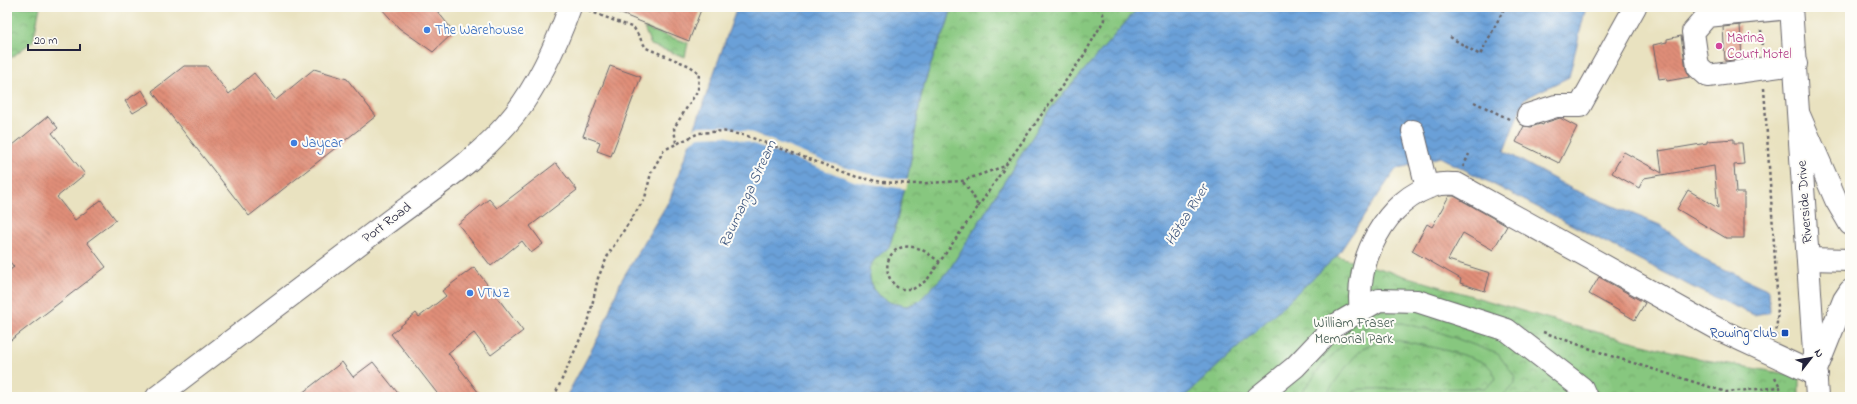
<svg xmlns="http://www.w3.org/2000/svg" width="1857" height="404" font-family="'Indie Flower',sans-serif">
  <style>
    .park { fill: url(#park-crowns); stroke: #54745d }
    .garden { fill: #87c77f; stroke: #54745d }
    .water { fill: url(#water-waves); stroke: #46618a }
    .pier { fill: #e9e2c0 }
    .building { fill: url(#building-back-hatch) }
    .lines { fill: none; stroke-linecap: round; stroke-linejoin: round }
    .minor-casing { stroke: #68656a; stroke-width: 24 }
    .major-casing { stroke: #68656a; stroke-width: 24 }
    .path { stroke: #68656a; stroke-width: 2.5; stroke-dasharray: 3 3; stroke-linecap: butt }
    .minor { stroke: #fff; stroke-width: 22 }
    .major { stroke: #fff; stroke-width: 22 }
    .shop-dot { fill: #3f7fe0; stroke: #fdfcf7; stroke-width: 1.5 }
    .hotel-dot { fill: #d1479c; stroke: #fdfcf7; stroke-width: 1.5 }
    .transit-dot { fill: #1a4fb4; stroke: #fdfcf7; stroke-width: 1.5 }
    .labels { text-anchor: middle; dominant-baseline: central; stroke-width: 4; stroke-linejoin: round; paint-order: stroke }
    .shop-label { font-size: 14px; fill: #366cbe; stroke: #fdfcf7; text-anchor: start }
    .hotel-label { font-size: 14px; fill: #b23c85; stroke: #fdfcf7; text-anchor: start }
    .street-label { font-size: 14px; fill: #22223b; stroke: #fdfcf7 }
    .park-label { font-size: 14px; fill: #455c53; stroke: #fdfcf7 }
    .transit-label { font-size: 14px; fill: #164399; stroke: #fdfcf7; text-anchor: end }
    .water-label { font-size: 15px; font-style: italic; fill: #435b82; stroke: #fdfcf7 }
  </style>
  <defs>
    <pattern id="park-crowns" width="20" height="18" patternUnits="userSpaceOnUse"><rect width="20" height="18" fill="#87c77f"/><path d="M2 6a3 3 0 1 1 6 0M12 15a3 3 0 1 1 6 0" fill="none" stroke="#6ea169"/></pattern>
    <pattern id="water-waves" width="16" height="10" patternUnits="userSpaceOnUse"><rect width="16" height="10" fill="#6ba0d8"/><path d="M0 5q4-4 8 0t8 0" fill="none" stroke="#5882b0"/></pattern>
    <pattern id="building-back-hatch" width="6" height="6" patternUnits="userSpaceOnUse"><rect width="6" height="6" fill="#e08e78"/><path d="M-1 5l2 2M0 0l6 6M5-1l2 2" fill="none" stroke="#b57464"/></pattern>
  </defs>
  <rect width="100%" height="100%" fill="#fdfcf7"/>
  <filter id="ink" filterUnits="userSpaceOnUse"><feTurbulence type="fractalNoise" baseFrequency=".025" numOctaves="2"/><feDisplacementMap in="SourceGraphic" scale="8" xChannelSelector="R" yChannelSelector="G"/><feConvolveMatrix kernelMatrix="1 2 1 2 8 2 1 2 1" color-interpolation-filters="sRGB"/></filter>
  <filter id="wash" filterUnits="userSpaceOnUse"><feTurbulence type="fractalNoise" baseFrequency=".012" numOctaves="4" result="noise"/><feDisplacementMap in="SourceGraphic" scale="16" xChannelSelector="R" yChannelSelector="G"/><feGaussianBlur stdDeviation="0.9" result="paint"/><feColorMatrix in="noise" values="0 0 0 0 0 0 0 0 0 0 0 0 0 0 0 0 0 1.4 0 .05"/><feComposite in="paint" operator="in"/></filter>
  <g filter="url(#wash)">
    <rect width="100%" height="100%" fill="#e9e2c0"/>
    <path class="park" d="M7,7h33l-7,34 -26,20z
      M952,7h187l-91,105 -99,158 -31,32 -12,4 -15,-3 -12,-7 -6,-7 -3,-10 -1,-11 5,-8 15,-13 6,-19 14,-58 13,-80 15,-43 8,-16z
      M644,28l44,15 -3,14 -34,-12z
      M1337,256l236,70 133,34 93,16v21h-615z"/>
    <path class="garden" d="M1402,323l37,9 59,22 17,23v6l-13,14h-153l10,-8 126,-1 11,-9c-2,-7 -5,-11 -10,-15 -14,-9 -74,-22 -92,-24 -8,0 -20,2 -27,6 -13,7 -33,38 -43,51h-26l24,-31 32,-33 18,-7z"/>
    <path class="water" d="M737,7h215l-7,24 -8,16 -15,43 -13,80 -14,58 -6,19 -15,13 -5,8 1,11 3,10 6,7 12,7 15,3 12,-4 31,-32 99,-158 91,-105h447l-17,70 -45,22 -20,52 68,38 88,36 48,37 61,28 1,22 -16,3 -54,-24 -260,-134 -44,12 -59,87 -153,141h-618l34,-63 21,-53 49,-82z"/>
    <path class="pier" d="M699,126h24l25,5 78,31 39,11 33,6h11l-3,10 -49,-7 -109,-40 -24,-6 -25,1 -12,7 5,-14z"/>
    <g id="blocks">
      <path class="building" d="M380,7h54l20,25 -21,20 -34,-24z
        M604,7h98l-13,34z
        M1740,25l2,34 -17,2 -2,-34z
        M1681,36l5,33 4,8 -23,4 -1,-3 -7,1 -6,-34 14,-3v-3z
        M184,66h23l22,28 25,-21 22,27 38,-31 33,10 29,37 -127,100 -97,-125z
        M610,66l31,11 -30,79 -14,-5 3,-9 -17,-6z
        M142,90l8,13 -17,10 -8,-12z
        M48,116l10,12 -6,5 33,41 -28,23 18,23 26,-20 15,20 -29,22 19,25 -99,76v-71l7,-5 -7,-9v-108z
        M1560,118l17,9 -18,36 -43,-21 8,-16 7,1 9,-3 3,1 1,-2z
        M1734,139v4h8l2,21 -10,1 2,28h8v45h-18l-49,-29 11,-19 30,18 -4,-42 -70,12 -5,10 -27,-15 12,-21 38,21 -3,-22 48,-8v-2z
        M556,163l21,27 -47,36 13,18 -12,9 -9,-12 -31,25 -33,-42 31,-25 8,9z
        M1449,196h5l53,30 -14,24 -30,-17 -15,27 42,13 -5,18 -25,-8 1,-4 -49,-28 15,-27 5,3z
        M474,267l49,64 -32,24 -17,-22 -26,20 34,44h-42l-49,-63 25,-21 3,4 27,-21 -4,-5z
        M1599,277l46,26 -10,17 -46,-26z
        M342,362l11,15 20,-15 28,35h-104z"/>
    </g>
  </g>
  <g filter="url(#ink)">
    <use href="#blocks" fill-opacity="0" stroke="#68656a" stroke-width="1"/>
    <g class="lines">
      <g class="minor-casing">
        <path id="minor" d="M1791,8l-84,8 -14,16 5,35 10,9 88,-12
          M1528,115l28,-9h24l55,-99
          M1799,115l37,85 14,24
          M1413,131l14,57
          M1809,259l41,1
          M1361,311c-7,-49 25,-113 75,-126 6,-2 14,-1 21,-1l261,145 99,46
          M1816,370l28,-70 6,-9
          M1258,397l37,-30 39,-41 45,-26 38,1 90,29 75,58 4,9"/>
      </g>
      <g class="major-casing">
        <path id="major" d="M1791,7l26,390
          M157,397c75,-57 151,-114 227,-172 45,-34 96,-66 131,-111 25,-33 41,-68 55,-107"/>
      </g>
      <path class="path" d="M1552,8l1,-1
        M589,11l45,17 12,20 44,18 9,7 -1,17 -24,38 2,15
        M1761,30l1,21
        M1450,37l30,18 25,-48
        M1764,88l14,219 -2,29
        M1474,102l35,17
        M1463,167l6,-13
        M978,207l27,-40
        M940,262c-8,-5 -17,-14 -27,-15 -27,-5 -35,29 -13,42h13l14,-9 51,-73 -5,-12 -11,-14
        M1543,332l68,24 115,36 54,-5 1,10
        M1775,377l5,10
        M554,397l35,-78 9,-41 11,-25 36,-55 6,-25 13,-23 35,-17 23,-2 25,5 110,41 25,5 29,2 51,-3 43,-15 79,-111 20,-35 -2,-13"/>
      <use href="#minor" class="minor"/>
      <use href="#major" class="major"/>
    </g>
  </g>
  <g class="shop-dot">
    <circle cx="427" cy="30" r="4"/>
    <circle cx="294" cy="143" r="4"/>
    <circle cx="470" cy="293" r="4"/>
  </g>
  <circle class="hotel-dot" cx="1719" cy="46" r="4"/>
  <rect class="transit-dot" x="1781" y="329" width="8" height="8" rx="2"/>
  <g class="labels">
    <g class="shop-label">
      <text x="435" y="30">The Warehouse</text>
      <text x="302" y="143">Jaycar</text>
      <text x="478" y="293">VTNZ</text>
    </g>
    <g class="hotel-label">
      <text x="1727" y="38">Marina<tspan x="1727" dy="16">Court Motel</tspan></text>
    </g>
    <g class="street-label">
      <text transform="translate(1805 202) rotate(-94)">Riverside Drive</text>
      <text transform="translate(387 223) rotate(-37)">Port Road</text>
    </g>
    <g class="park-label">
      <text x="1354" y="323">William Fraser<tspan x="1354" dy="16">Memorial Park</tspan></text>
    </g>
    <g class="transit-label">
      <text x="1777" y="333">Rowing club</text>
    </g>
    <g class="water-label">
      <text transform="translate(748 194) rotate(-65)">Raumanga Stream</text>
      <text transform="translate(1187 215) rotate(-58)">Hātea River</text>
    </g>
  </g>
  <rect width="1857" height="404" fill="none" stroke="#fdfcf7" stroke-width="24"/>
  <g transform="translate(1811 358) rotate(59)" stroke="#fdfcf7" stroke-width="3" paint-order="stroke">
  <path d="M0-3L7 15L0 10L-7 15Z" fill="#22223b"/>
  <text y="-6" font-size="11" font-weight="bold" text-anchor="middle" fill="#22223b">N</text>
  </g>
  <path d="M28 44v6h52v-6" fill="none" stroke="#22223b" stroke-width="2"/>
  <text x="34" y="44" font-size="12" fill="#22223b" stroke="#fdfcf7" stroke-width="3" paint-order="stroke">20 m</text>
</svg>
